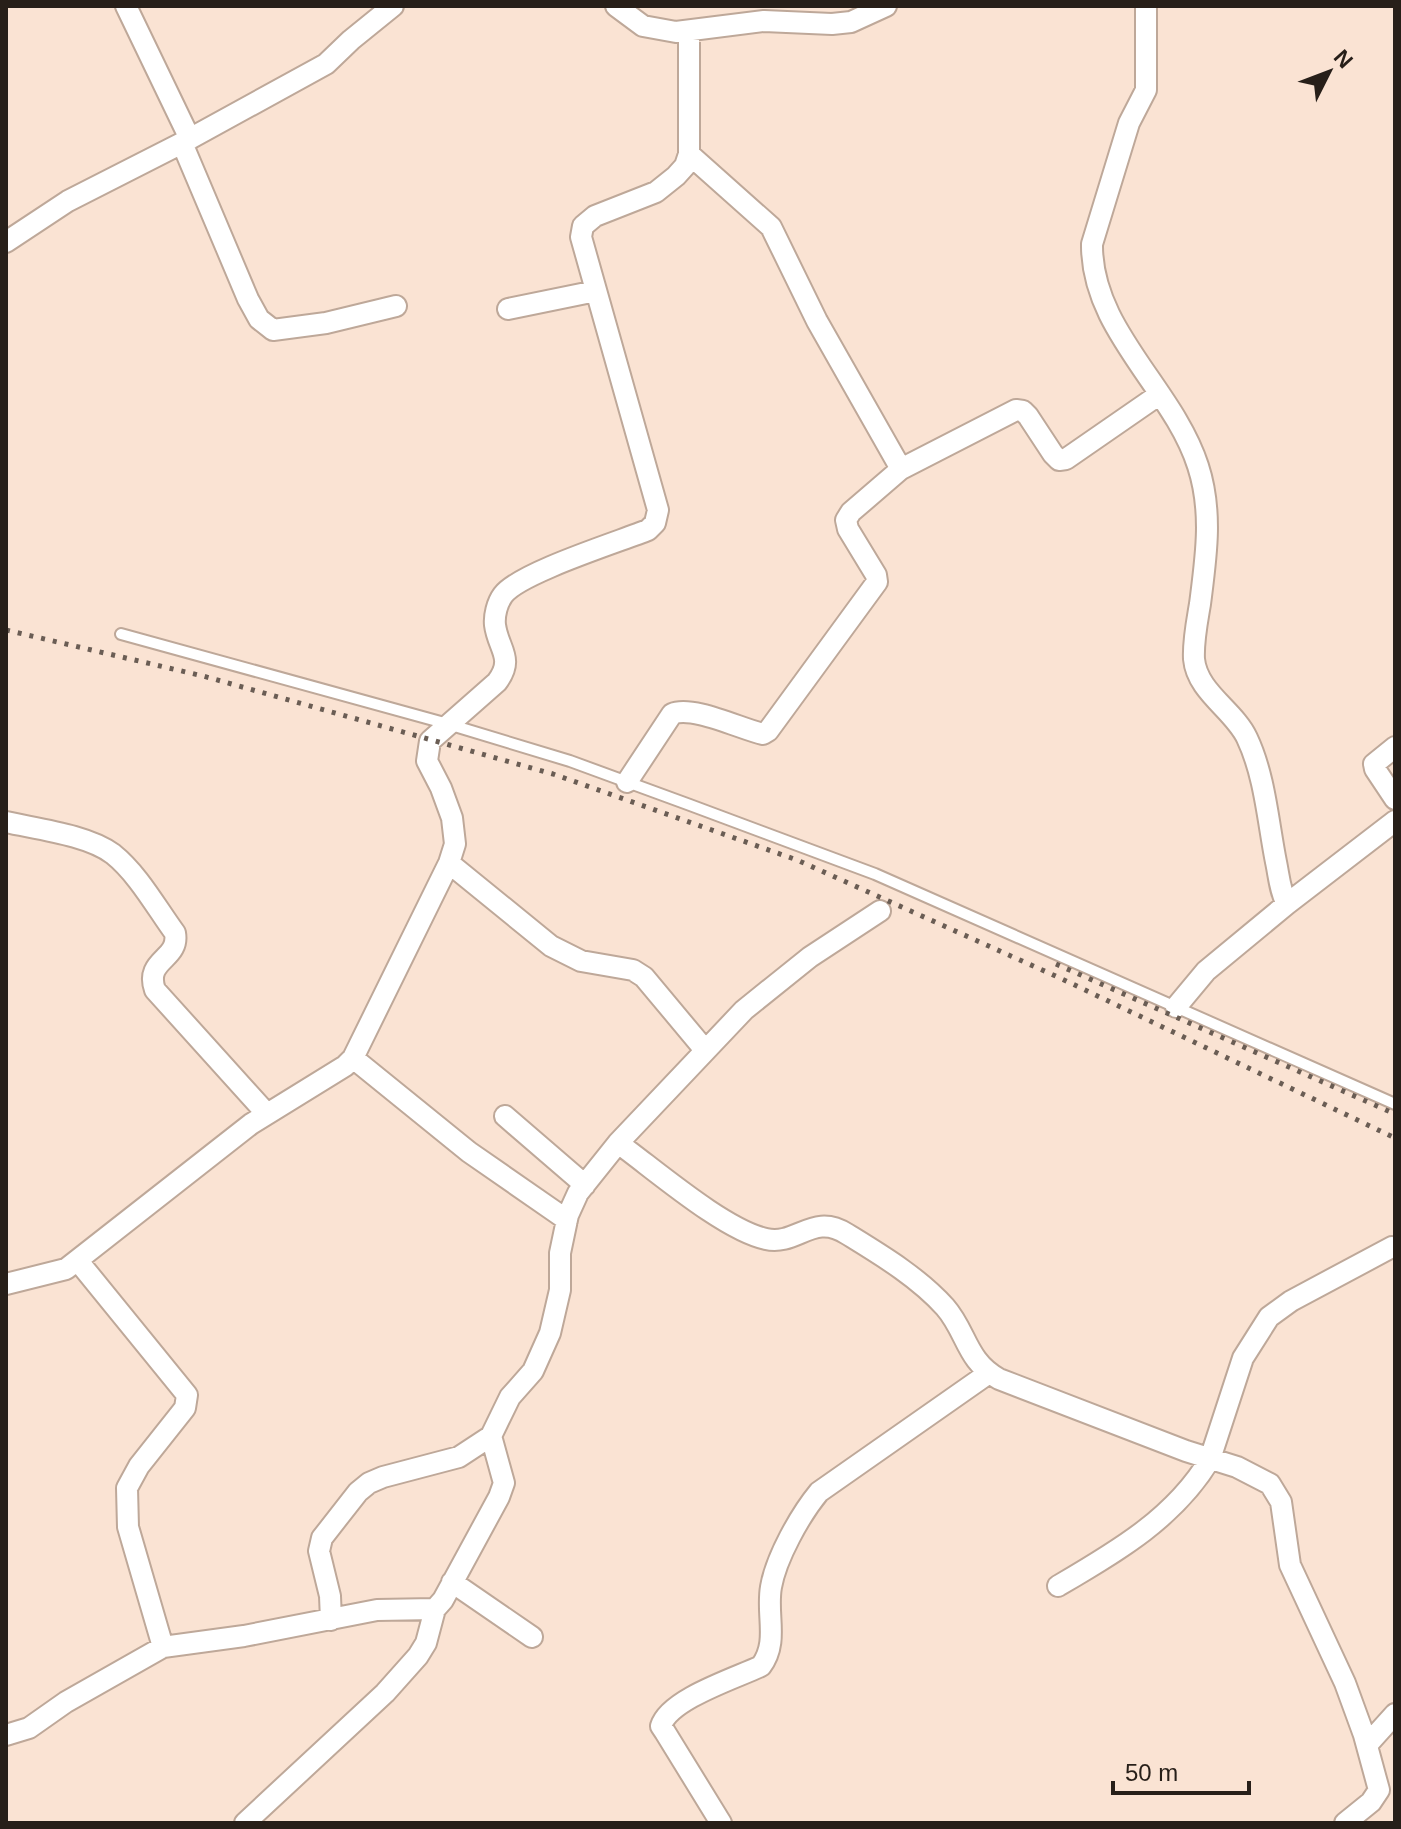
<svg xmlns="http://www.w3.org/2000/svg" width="1401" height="1829" font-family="Helvetica,sans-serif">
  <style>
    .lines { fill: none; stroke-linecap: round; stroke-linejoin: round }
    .service-casing { stroke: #bea899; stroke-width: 14 }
    .minor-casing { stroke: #bea899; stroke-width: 24 }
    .service { stroke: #fff; stroke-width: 10 }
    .minor { stroke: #fff; stroke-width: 20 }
    .rail { stroke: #6a5d54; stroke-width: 5; stroke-dasharray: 4 8; stroke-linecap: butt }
  </style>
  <rect width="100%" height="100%" fill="#fae3d3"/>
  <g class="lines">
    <g class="service-casing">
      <path id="service" d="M121,634l327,90 122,37 120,44 185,69 520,230"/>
    </g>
    <g class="minor-casing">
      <path id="minor" d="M126,6l64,133
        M616,6l27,20 33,6 88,-11 68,3 19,-2 35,-16
        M1146,6v84l-17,33 -37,121c-1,86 81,144 106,222 15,46 8,91 2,138 -3,18 -7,37 -6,55 3,33 40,51 53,79 18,38 21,84 29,124 3,14 4,30 11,42l108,-83
        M182,143l66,156 11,20 14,11 53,-7 70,-17
        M689,154l82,73 46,94 84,148
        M6,242l62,-41 114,-58 144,-79 25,-24 42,-34
        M508,309l88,-18
        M1395,747l-21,17 1,5 20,30
        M627,782l45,-68c20,-9 69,15 91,20l5,-3 109,-149 -1,-7 -28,-46 -2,-9 5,-8 50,-43 115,-59 7,1 5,5 25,38 6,6 7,-1 94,-65
        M6,822c31,7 82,13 107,32 25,20 43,53 62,79 5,27 -31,26 -20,57l112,124
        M449,863l102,83 30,15 52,9 11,7 61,73
        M1176,1007l30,-36 81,-67
        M353,1058l116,94 98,68
        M505,1116l80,69
        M618,1143c36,26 106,87 148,96 31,7 47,-27 81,-5 34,21 71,43 98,73 22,25 21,54 54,72l187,72 51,16 33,17 11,18 9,63 55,118 19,52 15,55 -8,12 -26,21
        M78,1261l109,134 -2,13 -46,58 -12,22 1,39 35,120
        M6,1284l60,-15 185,-145 94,-58 8,-8 96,-195 6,-19 -3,-26 -11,-30 -14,-27 3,-20 67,-59c18,-24 1,-33 -2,-57 -1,-9 2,-22 8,-30 16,-22 115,-53 145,-65l7,-7 3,-13 -77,-273 2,-11 12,-10 61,-24 20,-16 9,-10 4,-12v-123
        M452,1582l80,55
        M1058,1586c58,-34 117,-68 152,-127l33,-101 26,-41 22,-16 101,-54
        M331,1620l-1,-24 -11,-45 3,-13 36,-46 11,-9 14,-6 76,-20 32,-21
        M6,1735l23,-7 37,-26 97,-55 81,-11 133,-26 58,-1 8,-9 56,-103 5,-14 -13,-47 19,-39 23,-26 17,-38 10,-43v-37l8,-38 10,-22 40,-50 126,-133 66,-53 70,-46
        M1367,1745l28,-31
        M245,1823l140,-130 33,-37 8,-13 9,-34
        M721,1823l-56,-91 -4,-6c8,-27 75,-48 100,-60 18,-24 5,-51 10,-79 5,-29 29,-72 48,-95l170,-119"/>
    </g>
    <use href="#service" class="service"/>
    <use href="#minor" class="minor"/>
    <path class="rail" d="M6,630l197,46 350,98 244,86 263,118 335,160
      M1056,964l339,150"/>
  </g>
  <rect width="1401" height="1829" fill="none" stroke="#271f19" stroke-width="16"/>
  <g transform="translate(1329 72) rotate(48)" stroke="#fae3d3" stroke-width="6" paint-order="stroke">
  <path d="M0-6L14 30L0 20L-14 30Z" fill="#271f19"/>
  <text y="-12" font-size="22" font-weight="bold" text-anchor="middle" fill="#271f19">N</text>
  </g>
  <path d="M1113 1781v12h136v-12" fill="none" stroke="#271f19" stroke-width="4"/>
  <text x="1125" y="1781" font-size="24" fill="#271f19" stroke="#fae3d3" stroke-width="6" paint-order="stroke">50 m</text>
</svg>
